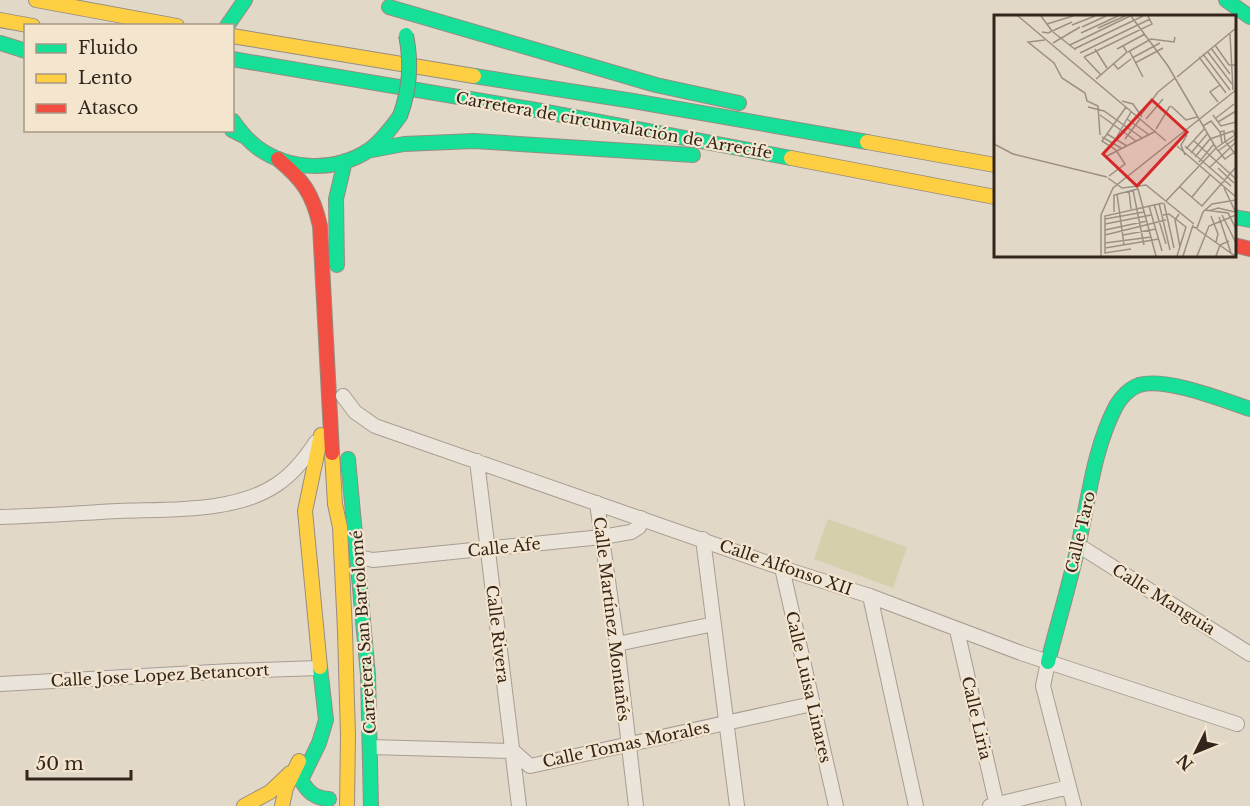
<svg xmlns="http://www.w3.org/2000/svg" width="1250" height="806" font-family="'Libre Baskerville',serif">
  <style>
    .green { fill: #d5d0ab }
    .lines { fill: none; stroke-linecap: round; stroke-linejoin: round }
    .street-casing { stroke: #a79d92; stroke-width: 16 }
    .fast-casing { stroke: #968d82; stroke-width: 16 }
    .slow-casing { stroke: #968d82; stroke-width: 16 }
    .jam-casing { stroke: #968d82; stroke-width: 16 }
    .street { stroke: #eae4db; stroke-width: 14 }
    .fast { stroke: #16e098; stroke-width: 14 }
    .slow { stroke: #ffcf43; stroke-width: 14 }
    .jam { stroke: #f24e42; stroke-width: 14 }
    .fast-bridge-casing { stroke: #8c8379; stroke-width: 16; stroke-linecap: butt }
    .fast-bridge { stroke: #16e098; stroke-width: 14 }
    .labels { text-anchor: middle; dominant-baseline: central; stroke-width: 4.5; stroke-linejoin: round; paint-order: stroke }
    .street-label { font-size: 16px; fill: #34251c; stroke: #f4e5ce }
    .inset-road { fill: none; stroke: #9c9083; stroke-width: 1.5 }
    .view { fill: #d62828; fill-opacity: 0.15; stroke: #d62828; stroke-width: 3 }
    .inset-edge { fill: none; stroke: #34251c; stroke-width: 3 }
  </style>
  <rect width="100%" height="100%" fill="#e2d8c8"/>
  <path class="green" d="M828,519l79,28 -14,41 -79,-29z"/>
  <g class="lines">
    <g class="street-casing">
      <path id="street" d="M343,396l12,16 20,14 407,142 88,28 151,57 216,71
        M477,461l42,345
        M597,503l20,141 19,162
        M0,517c40,-1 80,-4 119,-6 49,-2 115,2 157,-26 17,-11 29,-26 40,-43
        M703,539l34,267
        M1078,545l172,109
        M358,557l15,3 229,-23 29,-5 8,-5 2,-9
        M782,568l54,238
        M870,596l46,210
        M957,630l40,176
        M617,644l97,-20
        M1048,662l-5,24 31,120
        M0,684l231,-13 88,-3
        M371,747l142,4 17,15 282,-62
        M990,806l79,-19"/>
    </g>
    <g class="fast-casing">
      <path id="fast" d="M1226,0l24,17
        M389,7l267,78 83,18
        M227,26l18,-26
        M0,43l26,8
        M232,59l304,51 255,48
        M474,76l159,25 234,41
        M233,121c7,10 15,20 25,27 32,23 78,24 111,2 12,-8 22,-22 31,-34
        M232,130l12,6
        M367,151l37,-7 70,-3 219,14
        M1234,217l16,3
        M337,265l-1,-66 9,-38
        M348,459l20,216 3,131
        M1048,662c10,-40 22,-79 31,-120 10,-45 15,-94 37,-136 5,-9 14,-18 23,-21 27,-8 84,15 111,24
        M320,667l6,53 -7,23 -18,37c7,12 13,18 28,19"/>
    </g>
    <g class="slow-casing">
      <path id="slow" d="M36,0l141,26
        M0,20l33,6
        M232,36l242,40
        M867,142l128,23
        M791,158l204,39
        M332,453l3,51 5,23 5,104 3,105 -1,70
        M320,667l-15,-156 16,-76
        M244,806l26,-14 20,-19
        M282,806l4,-18 13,-27"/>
    </g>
    <g class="jam-casing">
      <path id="jam" d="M278,159c25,21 35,35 42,67l12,227
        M1234,245l16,4"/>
    </g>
    <use href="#street" class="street"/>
    <use href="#fast" class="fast"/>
    <use href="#slow" class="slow"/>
    <use href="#jam" class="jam"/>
    <g class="fast-bridge-casing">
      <path id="fast-bridge" d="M400,116c10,-27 12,-52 6,-81"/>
    </g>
    <use href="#fast-bridge" class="fast-bridge"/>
  </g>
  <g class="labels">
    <g class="street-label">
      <text transform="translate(614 125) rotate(10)">Carretera de circunvalación de Arrecife</text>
      <text transform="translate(1080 532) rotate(-77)">Calle Taro</text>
      <text transform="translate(504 547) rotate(-6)">Calle Afe</text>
      <text transform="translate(786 567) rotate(19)">Calle Alfonso XII</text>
      <text transform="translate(1164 599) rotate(32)">Calle Manguia</text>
      <text transform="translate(612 619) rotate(83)">Calle Martínez Montañés</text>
      <text transform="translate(363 632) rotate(-94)">Carretera San Bartolomé</text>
      <text transform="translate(498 634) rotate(83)">Calle Rivera</text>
      <text transform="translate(160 675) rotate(-3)">Calle Jose Lopez Betancort</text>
      <text transform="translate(809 687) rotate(77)">Calle Luisa Linares</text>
      <text transform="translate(977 718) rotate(77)">Calle Liria</text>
      <text transform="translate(626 744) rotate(-12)">Calle Tomas Morales</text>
    </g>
  </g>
  <g transform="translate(994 15)">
    <rect width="242" height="242" fill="#e2d8c8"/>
    <path class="inset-road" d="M24,1l148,125M47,1l11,15M137,1l37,50 48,82 9,11 11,-8M53,9l26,-8M78,10l23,-9M88,12l24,-11M104,13l27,-12M48,17l6,1 24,-11M59,17l23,18M87,18l37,-17M236,19l3,56M51,25l-17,2 26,21 8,15 23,15 2,8 11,5 2,29M59,28l27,-16M76,30l60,-29M221,30l14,20h7M217,33l19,26M80,34l69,-33M101,34l12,19M123,34l28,-15M213,36l25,33M134,37l23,-13 23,3 1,-5M136,37l13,25M86,38l70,-34M209,39l27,36M90,42l68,-33 -4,-8M90,42l17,18M205,42l27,36M138,43l28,-15M119,48l5,6 13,-10M141,48l28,-15M183,62l59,-49M102,64l31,-27 -4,-6M128,86l11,3 9,13M224,87l-8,-10 10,-7M177,91l15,14 11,-3M94,92l16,4 38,27M106,100l36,26M219,100l8,11 15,-4M146,101l18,-24 17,-14M222,103l18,-14M133,104l21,15M152,104l17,-20M224,107l18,-11M209,111l8,-5 9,11 2,11M162,114l14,-23M226,117l4,-1 1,10 11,14M113,119l20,12M108,122l19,11M131,124l15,-20M200,126l42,38M0,129l19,10 94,23M183,131l59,51M191,131l46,40M117,132l20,-35M192,134l19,-21M224,136l18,-13M197,138l17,-20M191,140l-4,-10 6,-10M113,141l49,-25M201,142l15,-18 23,-8 2,4M205,147l15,-18M215,153l27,-26M224,153l16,15M115,161l16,-12 -9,-14 -14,-9 24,-34M114,163l14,10 24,-3 48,39M186,172l22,19 34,-39M230,173l12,25M139,175l11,55M135,176l2,18M123,179l7,51M198,182l18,-22M172,186l50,-53 19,-13M165,188l11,47M170,188l10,45M160,189l12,40M155,191l13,45M211,195l23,3 8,16M215,196l9,-3 17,4M120,197v-17l24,-6 18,67M185,199l-4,6 5,27M169,200l6,-1 17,13 -9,29M228,200l14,28M217,201l7,18 -2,8M225,202l12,36M111,204l39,-7M111,209l46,-9M199,212l4,1 6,-16 9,-8 24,-4M203,214l38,27M111,215l42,-9M111,220l61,-15M129,220l33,-6M111,228l46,-6M111,233l54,-9M137,234l-26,4v-37l58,-13M107,241v-41l12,-27 123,-98M189,241l10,-31M203,241l12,-30 27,-11M222,241l4,-11 9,-4"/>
    <path class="view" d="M158,85l35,32 -50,54 -34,-32z"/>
    <rect width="242" height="242" class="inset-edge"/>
  </g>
  <rect x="24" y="24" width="210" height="108" fill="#f4e5ce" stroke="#a79887" stroke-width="1.5"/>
  <rect x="36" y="44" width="30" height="9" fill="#16e098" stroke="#a79887" stroke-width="1.5"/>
  <text x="78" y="54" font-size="18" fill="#34251c">Fluido</text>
  <rect x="36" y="74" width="30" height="9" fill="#ffcf43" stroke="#a79887" stroke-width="1.5"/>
  <text x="78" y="84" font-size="18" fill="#34251c">Lento</text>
  <rect x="36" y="104" width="30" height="9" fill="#f24e42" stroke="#a79887" stroke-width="1.5"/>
  <text x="78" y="114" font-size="18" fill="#34251c">Atasco</text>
  <g transform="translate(1196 752) rotate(227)" stroke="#f4e5ce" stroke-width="4.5" paint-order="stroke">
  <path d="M0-4.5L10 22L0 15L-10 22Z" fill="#34251c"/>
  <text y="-9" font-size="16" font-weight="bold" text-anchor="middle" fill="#34251c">N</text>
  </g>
  <path d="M27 770v9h104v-9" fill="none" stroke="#34251c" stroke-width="3"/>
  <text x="36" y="770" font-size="18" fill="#34251c" stroke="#f4e5ce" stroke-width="4.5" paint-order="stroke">50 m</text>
</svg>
